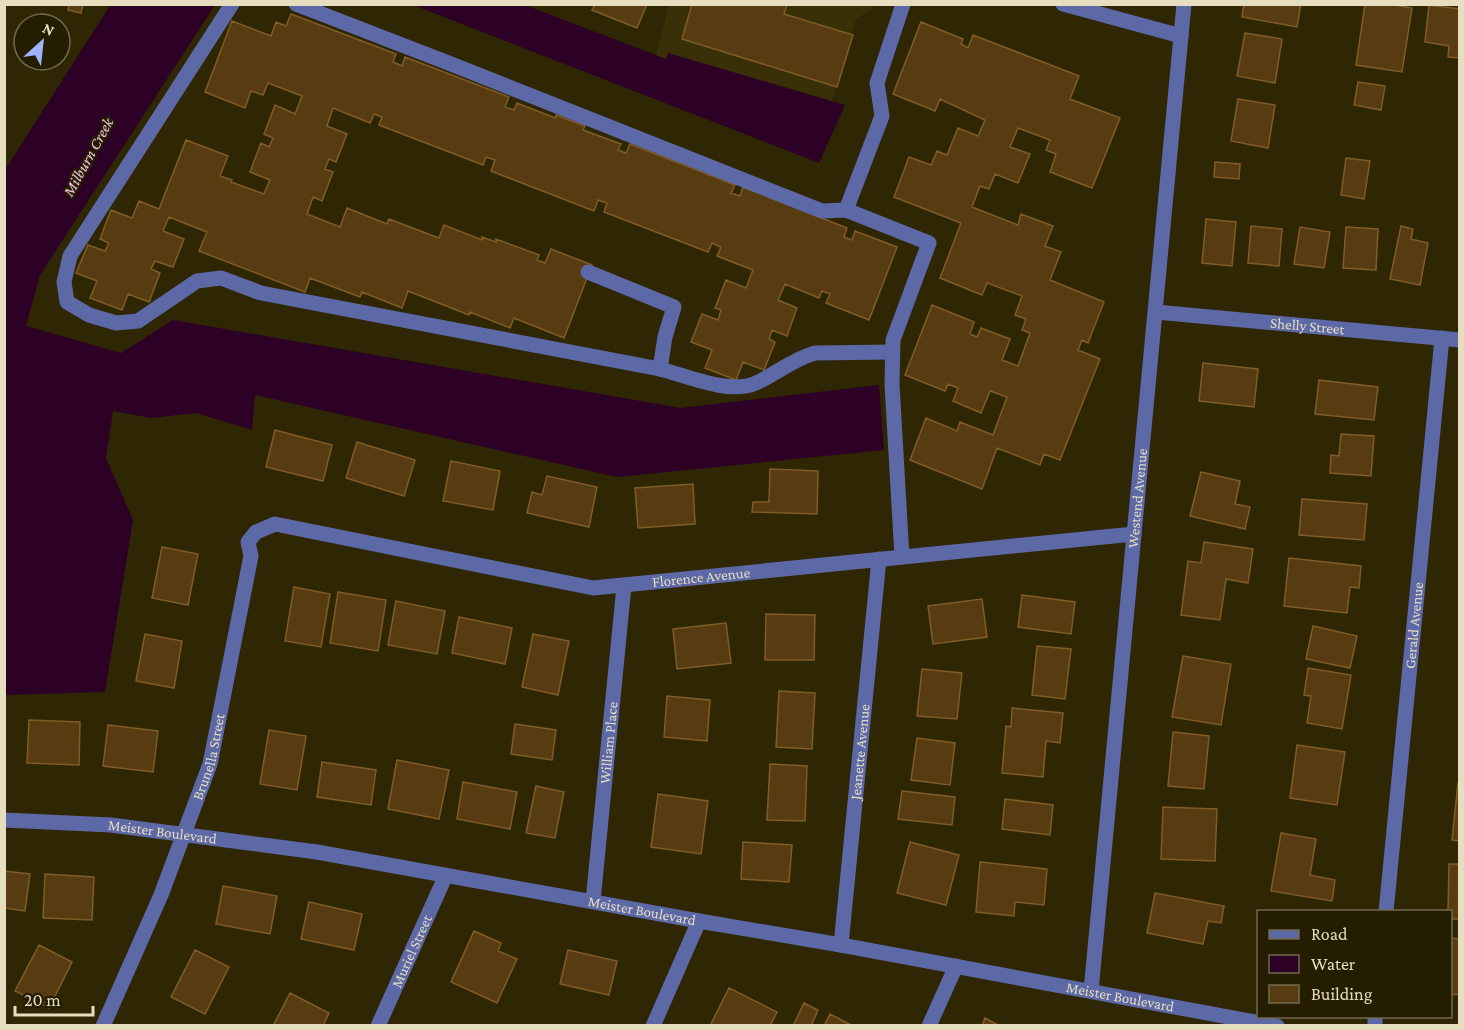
<svg xmlns="http://www.w3.org/2000/svg" width="1464" height="1030" font-family="'Crimson Pro',serif">
  <style>
    .built { fill: #393008 }
    .water { fill: #2d0026 }
    .building { fill: #573c12; stroke: #805c26; stroke-width: 1.5 }
    .lines { fill: none; stroke-linecap: round; stroke-linejoin: round }
    .minor { stroke: #5d68a7; stroke-width: 15 }
    .labels { text-anchor: middle; dominant-baseline: central; stroke-width: 4.5; stroke-linejoin: round; paint-order: stroke }
    .street-label { font-size: 15px; fill: #e6debe; stroke: #251d00 }
    .water-label { font-size: 16px; font-style: italic; fill: #f3c0e6; stroke: #251d00 }
  </style>
  <rect width="100%" height="100%" fill="#2f2604"/>
  <path class="built" d="M669,5h204l-1,4 -16,10 -24,82 13,4 -176,-51 -3,5 -10,-4z"/>
  <path class="water" d="M111,4l104,1 -175,270 -14,51 95,27 52,-33 508,88 198,-23 5,65 -267,27 -362,-82 -3,35 -56,-17 -45,5 -38,-7 -7,47 27,62 -28,172 -100,3v-525z
    M413,5h112l141,54 2,-6 177,52 -26,58z"/>
  <path class="building" d="M69,4h14l-2,9 -13,-3z
    M595,4h52l-10,24 -45,-18z
    M692,4h95l-3,10 69,21 -16,52 -155,-48z
    M1244,4h57l-4,23 -55,-10z
    M1365,4h24l23,4 -10,64 -46,-7z
    M1429,5l31,4v49l-12,-1 1,-11 -24,-4z
    M291,14l105,40 -3,8 9,4 3,-9 104,40 -4,10 9,3 3,-7 38,15 1,-3 29,11 -2,4 38,14 -3,6 8,3 4,-9 105,41 -4,8 9,3 3,-9 104,41 -3,9 8,3 3,-9 42,16 -28,73 -43,-17 4,-9 -8,-3 -3,7 -34,-14 -7,16 19,8 -10,28 -15,-6 -3,9 6,3 -11,28 -21,-8 -7,18 -31,-12 7,-18 -21,-8 11,-28 16,6 3,-10 -6,-2 11,-28 20,8 7,-18 -36,-14 4,-9 -9,-4 -4,9 -104,-40 3,-9 -9,-3 -4,11 -103,-40 4,-11 -9,-3 -3,8 -104,-40 3,-8 -8,-3 -4,9 -37,-15 -6,18 20,8 -11,28 -7,-3 -4,10 8,3 -11,29 -9,-4 -6,17 33,13 7,-19 40,16 2,-5 50,19 5,-13 38,15v-3l14,5v-3l43,16 -2,5 8,3 6,-14 41,16 -28,73 -50,-20 -4,10 -40,-16 -1,3 -61,-24 -6,17 -40,-16 -2,5 -50,-19 -5,14 -106,-41 8,-19 -38,-15 -6,14 21,8 -11,28 -18,-6 -4,8 9,4 -11,29 -21,-8 -6,16 -32,-12 7,-17 -21,-8 12,-28 17,6 4,-8 -9,-4 11,-29 21,8 7,-17 20,8 27,-69 42,16 -8,20 12,4 -1,2 33,12 6,-14 -20,-8 11,-29 8,4 4,-9 -9,-4 11,-29 20,9 7,-18 -34,-13 -5,12 -12,-4 -6,17 -40,-16 27,-71 39,15 5,-14 10,4z
    M921,22l42,17 -2,5 7,4 5,-13 106,41 -9,23 50,19 -28,70 -42,-16 6,-18 -10,-4 4,-10 -32,-12 -8,19 20,7 -12,29 -23,-9 -6,15 -9,-3 -8,21 46,18 3,-11 32,12 -8,20 16,6 -11,28 54,22 -16,41 -6,-3 -4,10 22,9 -40,101 -16,-6 -4,11 -43,-17 -15,41 -72,-29 16,-42 31,13 3,-9 33,13 14,-38 -17,-6 -9,22 -28,-12 5,-13 -10,-4 -3,7 -40,-16 27,-70 42,17 -4,12 7,3 4,-9 29,11 -8,21 16,6 12,-33 -8,-3 4,-11 -11,-4 7,-19 -35,-13 -5,12 -42,-17 21,-55 -67,-26 15,-40 22,8 6,-14 10,4 11,-27 20,8 7,-16 -45,-21 -5,12 -42,-17z
    M1245,33l37,6 -7,44 -38,-7z
    M1358,82l27,4 -4,24 -27,-5z
    M1238,99l37,6 -7,43 -37,-7z
    M1346,158l24,3 -6,38 -23,-4z
    M1215,162l25,2 -1,15 -25,-2z
    M1206,219l30,3 -4,44 -30,-3z
    M1251,226l31,3 -3,37 -31,-3z
    M1401,226l12,3 -2,10 17,4 -8,42 -30,-6z
    M1300,227l30,5 -6,36 -30,-4z
    M1346,227l32,2 -2,41 -33,-2z
    M1203,363l55,6 -4,38 -55,-6z
    M1319,380l59,7 -4,33 -59,-6z
    M275,430l57,15 -9,36 -57,-14z
    M1341,434l33,2 -3,40 -41,-3 1,-18 8,1z
    M357,442l58,18 -11,36 -58,-18z
    M451,461l49,10 -7,39 -50,-9z
    M770,469l48,2 -1,43 -65,-2 1,-10h16z
    M1201,472l39,9 -5,23 15,3 -5,22 -55,-13z
    M547,476l50,11 -8,40 -62,-14 5,-21 10,3z
    M693,484l2,40 -57,4 -3,-40z
    M1302,499l65,5 -3,36 -65,-5z
    M1204,542l49,7 -5,34 -22,-4 -6,41 -39,-5 7,-54 13,2z
    M162,547l36,7 -10,51 -36,-7z
    M1289,558l72,8 -2,22 -9,-1 -3,26 -63,-7z
    M294,587l36,7 -9,53 -36,-6z
    M338,592l48,8 -8,51 -48,-8z
    M1022,595l53,7 -4,32 -53,-7z
    M982,599l5,38 -54,7 -5,-38z
    M396,601l49,10 -8,43 -49,-9z
    M766,614l49,1 -1,45h-49z
    M459,617l53,11 -7,36 -53,-11z
    M726,623l5,40 -54,6 -4,-40z
    M1313,626l44,10 -7,32 -44,-9z
    M145,634l37,7 -8,47 -38,-7z
    M533,634l36,7 -11,54 -36,-8z
    M1037,646l34,3 -6,50 -33,-4z
    M1183,656l48,8 -10,61 -49,-8z
    M1308,668l43,7 -9,54 -35,-6 4,-27 -7,-1z
    M922,669l40,4 -5,46 -40,-3z
    M779,691l36,2 -3,56 -36,-2z
    M667,696l43,4 -3,41 -43,-4z
    M1012,708l51,5 -3,30 -14,-2 -3,36 -41,-4 4,-47 5,1z
    M29,720l51,2 -1,43 -52,-2z
    M515,724l41,6 -4,30 -41,-6z
    M108,725l50,6 -5,41 -50,-6z
    M269,730l37,6 -9,54 -37,-6z
    M1173,732l36,4 -5,53 -36,-3z
    M917,738l38,5 -5,42 -39,-5z
    M1297,745l48,7 -8,53 -47,-7z
    M397,760l52,10 -10,49 -51,-10z
    M322,762l54,8 -5,35 -54,-8z
    M770,764l37,2 -2,55 -38,-1z
    M463,782l54,10 -7,37 -53,-10z
    M1458,783h2v58l-8,-1z
    M536,786l28,6 -9,46 -29,-5z
    M902,791l53,6 -3,28 -54,-6z
    M658,794l50,7 -7,53 -50,-7z
    M1005,799l48,6 -3,30 -48,-6z
    M1163,807l54,2 -2,52 -54,-2z
    M1281,833l35,6 -6,36 25,5 -3,21 -61,-10z
    M743,842l49,3 -3,37 -48,-3z
    M910,842l49,13 -13,50 -49,-12z
    M980,862l67,7 -3,36 -29,-3 -1,14 -38,-4z
    M1449,864h11v55h-10v-7h-2z
    M4,871l26,3 -5,37 -21,-3z
    M45,874l49,3 -2,43 -49,-2z
    M223,886l54,10 -7,38 -54,-10z
    M1155,893l69,13 -3,17 -13,-2 -5,23 -56,-11z
    M309,902l53,12 -8,36 -53,-11z
    M474,931l27,12 -3,8 19,8 -20,44 -46,-21z
    M1450,938l10,1v56l-10,-1z
    M39,945l33,17 -23,46 -34,-17z
    M195,950l34,17 -24,47 -34,-17z
    M568,950l49,11 -8,34 -49,-11z
    M729,988l48,24 -7,14h-60z
    M290,993l39,20 -6,13h-50z
    M804,1003l14,7 -7,16h-18z
    M830,1014l23,12h-29z
    M985,1018l15,8h-18z"/>
  <g class="lines">
    <g class="minor">
      <path d="M232,4l-162,252 -6,26 3,20 22,13 27,8 22,-2 59,-40 24,-3 40,15 399,76c28,7 69,26 96,14 20,-9 37,-24 59,-30l77,-1"/>
      <path d="M296,4l150,58 376,149 24,-1 83,33 -36,97 -1,44 10,173"/>
      <path d="M1063,4l118,32"/>
      <path d="M846,210l36,-94 -5,-33 26,-79"/>
      <path d="M588,272l86,35 -9,30 -5,32"/>
      <path id="s1" d="M1156,312l304,28"/>
      <path id="s2" d="M4,820l107,5 206,27 382,69 142,24 436,81"/>
      <path id="s3" d="M593,901l31,-315"/>
      <path id="s4" d="M1386,912l56,-574"/>
      <path id="s5" d="M841,945l38,-386"/>
      <path id="s6" d="M1091,991l93,-987"/>
      <path id="s7" d="M103,1026l58,-131 49,-131 41,-208 -3,-14 8,-10 19,-8 318,64 541,-54"/>
      <path id="s8" d="M378,1026l68,-151"/>
      <path d="M653,1026l46,-105"/>
      <path d="M929,1026l27,-60"/>
      <path d="M1375,1026v-10"/>
    </g>
  </g>
  <g class="labels">
    <g class="street-label">
      <text stroke="none"><textPath href="#s1" startOffset="152">Shelly Street</textPath></text>
      <text stroke="none"><textPath href="#s6" startOffset="495">Westend Avenue</textPath></text>
      <text stroke="none"><textPath href="#s7" startOffset="976">Florence Avenue</textPath></text>
      <text stroke="none"><textPath href="#s4" startOffset="288">Gerald Avenue</textPath></text>
      <text stroke="none"><textPath href="#s3" startOffset="159">William Place</textPath></text>
      <text stroke="none"><textPath href="#s5" startOffset="194">Jeanette Avenue</textPath></text>
      <text stroke="none"><textPath href="#s7" startOffset="290">Brunella Street</textPath></text>
      <text stroke="none"><textPath href="#s2" startOffset="159">Meister Boulevard</textPath></text>
      <text stroke="none"><textPath href="#s2" startOffset="645">Meister Boulevard</textPath></text>
      <text stroke="none"><textPath href="#s8" startOffset="82">Muriel Street</textPath></text>
      <text stroke="none"><textPath href="#s2" startOffset="1131">Meister Boulevard</textPath></text>
    </g>
    <g class="water-label">
      <text transform="translate(88 157) rotate(-61)">Milburn Creek</text>
    </g>
  </g>
  <rect width="1464" height="1030" fill="none" stroke="#e6debe" stroke-width="12"/>
  <rect x="1257" y="910" width="195" height="108" fill="#251d00" stroke="#726a4c" stroke-width="1.5"/>
  <rect x="1269" y="930" width="30" height="9" fill="#5d68a7" stroke="#726a4c" stroke-width="1.5"/>
  <text x="1311" y="940" font-size="18" fill="#e6debe">Road</text>
  <rect x="1269" y="955" width="30" height="18" fill="#2d0026" stroke="#726a4c" stroke-width="1.5"/>
  <text x="1311" y="970" font-size="18" fill="#e6debe">Water</text>
  <rect x="1269" y="985" width="30" height="18" fill="#573c12" stroke="#726a4c" stroke-width="1.5"/>
  <text x="1311" y="1000" font-size="18" fill="#e6debe">Building</text>
  <g transform="translate(42 42) rotate(27)"><circle r="28" fill="#251d00" stroke="#726a4c" stroke-width="1.5"/>
  <path d="M0-4.5L10 22L0 15L-10 22Z" fill="#a3b2fd"/>
  <text y="-9" font-size="16" font-weight="bold" text-anchor="middle" fill="#e6debe">N</text>
  </g>
  <path d="M15 1006v9h78v-9" fill="none" stroke="#e6debe" stroke-width="3"/>
  <text x="24" y="1006" font-size="18" fill="#e6debe" stroke="#251d00" stroke-width="4.5" paint-order="stroke">20 m</text>
</svg>
